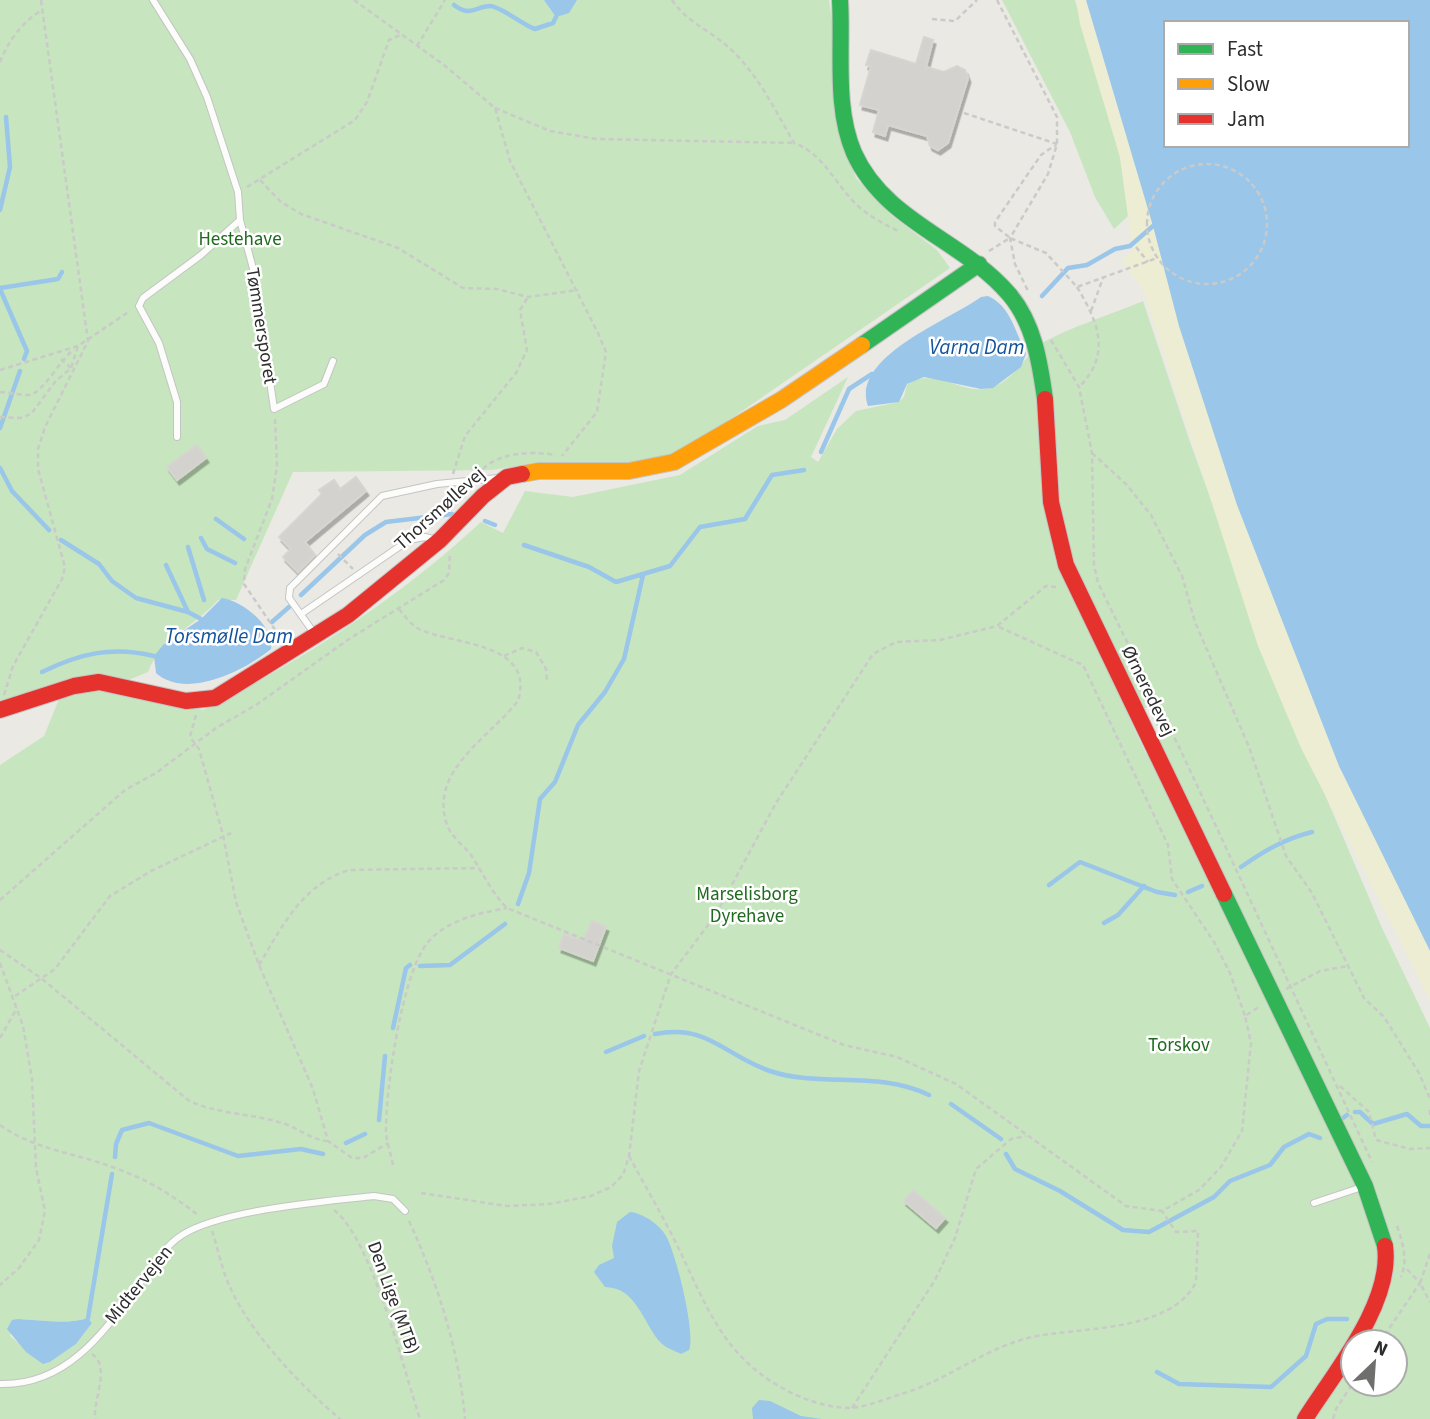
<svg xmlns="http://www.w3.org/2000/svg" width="1430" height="1419" font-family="'Source Sans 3',sans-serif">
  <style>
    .green { fill: #c7e5be; fill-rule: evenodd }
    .sand { fill: #ededd3 }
    .water { fill: #9ac6e9; fill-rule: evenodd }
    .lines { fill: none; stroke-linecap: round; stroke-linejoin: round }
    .stream { stroke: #9ac6e9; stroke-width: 4.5 }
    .building { fill: #d3d2cf; stroke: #d6d5d0; stroke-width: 2; filter: url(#shadow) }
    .lane-casing { stroke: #c4c4c4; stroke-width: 8 }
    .fast-casing { stroke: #c4c4c4; stroke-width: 18 }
    .slow-casing { stroke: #c4c4c4; stroke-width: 18 }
    .jam-casing { stroke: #c4c4c4; stroke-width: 18 }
    .path { stroke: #cacac9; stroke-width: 2.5; stroke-dasharray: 5 3.5; stroke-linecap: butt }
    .lane { stroke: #fcfcfb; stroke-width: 6 }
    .fast { stroke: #30b455; stroke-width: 16 }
    .slow { stroke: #ff9f0a; stroke-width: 16 }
    .jam { stroke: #e5322d; stroke-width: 16 }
    .labels { text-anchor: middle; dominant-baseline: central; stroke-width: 5; stroke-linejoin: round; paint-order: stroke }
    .park-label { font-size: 19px; fill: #1f6a1e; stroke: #fff }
    .street-label { font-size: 19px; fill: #2d2d2d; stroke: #fff }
    .water-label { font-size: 21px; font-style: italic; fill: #12539c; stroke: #fff }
  </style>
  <defs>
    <filter id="shadow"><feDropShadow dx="2.5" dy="4.5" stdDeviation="0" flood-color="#0004"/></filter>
  </defs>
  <rect width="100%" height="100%" fill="#eae9e4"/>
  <path class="green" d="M0,0h829l4,28 3,87 20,63 35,37 46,35 13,18 -256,176 -36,18 -18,3 -99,-3 -49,8 -199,2 -57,128h-18c-23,26 -58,39 -70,72l-20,8 -128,23z
    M1002,0h73l45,157 8,59 -14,13 -19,-32 -25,-65z
    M1143,301l47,141 89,245 103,241 48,100v391h-1430v-654l44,-29 18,-44 60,-3 81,21c100,-49 197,-113 278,-188l22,11 22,-42 48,6 107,-22 78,-49 27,-6 63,-43 -37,80 7,5 19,-33 19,-18 43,-9 5,-5 3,-12c26,-20 56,11 83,3 22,-6 33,-29 49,-42 14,-13 82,-35 104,-45zM1148,707l14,31 -16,16 -18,-39zM88,1318l4,5 -16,21 -26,18 -7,1 -33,-27 8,-17c22,1 50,6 70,-1zM1353,1342h42v42h-42z"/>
  <path class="sand" d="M1076,0h44l26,145 284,780v75l-129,-252 -43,-102 -115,-356 -22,-30 12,-9 -13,-94 -40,-133z"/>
  <path class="water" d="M544,0h33l-8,13 -13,4z
    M1086,0h344v951l-91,-185 -102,-261 -58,-179 -26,-100zM1166,23h241v122h-241z
    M988,296c23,10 28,38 38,58l-5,13 -28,21 -12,1 -57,-12 -17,7 -8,18 -31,4c-18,-49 82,-86 113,-109z
    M222,598c21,3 52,28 49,51 -27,22 -85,51 -115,24l-2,-17 9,-11 38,-26z
    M630,1212c13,1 30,13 36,24 10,17 30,98 23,114l-8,4c-6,-3 -15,-6 -20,-11 -18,-19 -24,-56 -56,-56l-11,-15 5,-7 15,-7 -2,-12 5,-24z
    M88,1318l4,5 -16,21 -26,18 -7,2 -17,-12 -19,-23 5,-9 6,-1c22,1 50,6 70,-1z
    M759,1400l11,1 31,15 21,3h-69l-1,-11z"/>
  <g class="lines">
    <path class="stream" d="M454,5c17,13 22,1 36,1 10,0 33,19 45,23l18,-6 3,-6
      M0,210l10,-43 -4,-50
      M0,288l58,-9 4,-7
      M0,289l27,62 -3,8
      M1042,296l26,-28 19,-3 28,-16 15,-3 23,-20
      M0,428l20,-57
      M821,452l28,-63 23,-15
      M0,468l12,23 37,39
      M216,519l28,20
      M485,521l10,4
      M201,538l6,11 28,14
      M61,540l38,24 13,17 24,17 52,14 13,7
      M524,545l65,22 27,15 54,-16 30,-39 45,-8 27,-44 32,-5
      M188,547l16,53
      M166,565l22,47
      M301,595l64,-60 21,-13 66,-8
      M272,622l17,-15
      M42,672c39,-19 70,-26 112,-16
      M1241,867c23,-16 43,-28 71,-35
      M1049,885l31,-23 77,30 18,3
      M1188,892l14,-6
      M518,904l11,-31 11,-74 15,-17 23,-57 27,-33 19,-33 19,-84
      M1104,923l14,-8 26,-29
      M420,966l30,-1 55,-41
      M393,1028l13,-60 4,-3
      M655,1034c54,-10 68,21 115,37 50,17 108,-1 159,24
      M606,1052l38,-16
      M951,1104l50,35
      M1355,1112h5l13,12 34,-10 14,12h9
      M1343,1118l4,-3
      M379,1120l6,-64
      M346,1143l19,-9
      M1006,1154l9,15 45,22 63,39 26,2 65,-35 16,-16 40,-16 14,-18 25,-13 11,4
      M115,1157l1,-13 6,-14 27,-7 89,33 63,-7 22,5
      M88,1318l24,-144
      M1157,1372l22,12 92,3 35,-31 10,-32 11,-5h20"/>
  </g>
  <path class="building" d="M924,37l9,3 -7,27 18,5 13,-6 8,4 3,8 -20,65 -10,7 -8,-4 -3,-10 -39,-11 -3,11 -12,-4 6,-22 -19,-5 11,-39 -5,-1 5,-15 45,14z
    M197,445l9,13 -29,22 -10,-13z
    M356,477l10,14 -61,51 10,13 -17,17 -15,-15 8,-8 -12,-12 43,-43 -3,-4 15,-10 6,9z
    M592,921l14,6 -13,34 -34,-13 5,-14 19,7z
    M913,1190l32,28 -9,10 -32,-27z"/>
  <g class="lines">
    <g class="lane-casing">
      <path id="lane" d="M153,0l37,59 17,38 31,95 2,28 15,56 19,133 50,-25 9,-23
        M177,437v-35l-18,-59 -20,-37 4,-8 58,-43 39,-35
        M301,614l108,-74 16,-3 12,3
        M314,633l-25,-35 1,-10 92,-92 55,-12 61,-6
        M1314,1203l48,-16
        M0,1384c69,2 106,-55 143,-105 12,-16 22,-33 39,-44 39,-25 144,-34 192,-39l19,3 12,12"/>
    </g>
    <g class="fast-casing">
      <path id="fast" d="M840,0c3,49 -6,107 14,153 31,69 109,87 155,141 25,29 31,69 36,105
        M862,345l117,-81
        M1224,894l141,292 20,60"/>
    </g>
    <g class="slow-casing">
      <path id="slow" d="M522,474l17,-3h90l45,-9 107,-62 81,-55"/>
    </g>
    <g class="jam-casing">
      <path id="jam" d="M1045,399l6,103 15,63 158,329
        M0,710l74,-24 25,-4 87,19 29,-3 133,-83 92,-75 43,-44 24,-19 15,-3
        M1305,1419c29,-46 88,-116 80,-173"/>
    </g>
    <path class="path" d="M354,0l90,65 51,43 15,53 88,172 8,19 -9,60 -35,44
      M672,0c13,20 36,30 54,45 31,27 48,63 68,98 28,10 39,37 59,58 13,14 31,23 47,31
      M997,0l60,117v27l-9,30 -38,64 5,26 14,29
      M932,19l23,2 22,-21
      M417,46l28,-46
      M0,62c7,-19 24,-43 43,-52
      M495,108l55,23 46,8 198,4
      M964,113l93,31
      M1147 224a60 60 0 1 1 120 0a60 60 0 1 1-120 0Z
      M260,180l21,22 20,12 97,34 65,40 34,1 31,8 50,-7
      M247,187l108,-67 12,-18 22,-62 11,-5
      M1009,237l-14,-11v-4l46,-67 16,-11
      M1136,247l12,15
      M989,251l21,-13 36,15 31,34 80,-29
      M1077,287c21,35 35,67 2,100
      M1091,311l12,-33
      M1051,340l28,47 13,66 2,112 4,18 83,168 191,411
      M61,359l10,9
      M0,370l78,-24 52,-35
      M0,392c9,0 18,3 28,3 14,0 32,-35 45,-45
      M0,417l20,1 11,-4 24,-32 16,-14 7,-22
      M275,419l2,47 -5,33 -27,70 -1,15 38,56
      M1092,453l34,31 25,31 31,61 13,46 54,125 37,109 26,37 52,105 20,19 35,56 11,26
      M483,469c16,-17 51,-18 73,-14
      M453,474l12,-38 51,-63 11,-23 -7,-40 8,-13
      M338,554l15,15
      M399,609c6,7 12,16 20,20 32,16 117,12 99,72 -28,36 -90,70 -71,124 3,10 17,21 24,30 12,18 20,37 36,53l337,137 53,12 59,27 170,122 36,5 37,-21 22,-23 21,-36 9,-88 -6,-27 15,-10
      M999,627l84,38 85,180 4,34 42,63 16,31 15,43
      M504,656l18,-8 14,4 10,17 1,12
      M4,695l9,-29 49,-87 3,-12 -27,-98v-20l7,-22 43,-86 -47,-341
      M196,715l-6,22 9,12 24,86 13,67 23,63 54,124 15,52 24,17h11l25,-15
      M0,900l125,-110 31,-17 60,-45 40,-23 93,-66 95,-59 5,-7 1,-20
      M0,950l41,28 147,122c28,15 68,13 100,25 14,6 25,15 40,16
      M0,963l23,63 9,53 4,89 9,43 -6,29 -20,28 -19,17
      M259,965c24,-40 43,-80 90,-95l130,-2
      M1286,989l34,-18 28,-5
      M15,996l40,-27 55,-73 41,-25 80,-38
      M0,1038l17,-30
      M1340,1086l29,26 7,28 34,9 20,-1
      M1430,1110v5
      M0,1125c35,25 76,28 115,43 31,11 58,27 84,48
      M629,1156c14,26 29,52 43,79 34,67 48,124 122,159 18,8 37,14 56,14 16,-1 36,-9 51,-14 46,-13 83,-46 131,-57 45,-10 139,-4 164,-55l2,-51 -22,1 -14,-21
      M393,1165c-2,-11 -6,-22 -7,-32 -1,-40 16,-163 43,-192 20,-22 51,-28 78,-33
      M421,1193l86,13 43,-2 41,-8 20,-9 12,-12 6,-19 10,-85 32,-97 44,-58 61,-113 97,-149 23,-12 44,-2 57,-14 49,-40 11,1
      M334,1210c38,29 70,161 86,209
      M409,1221c29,63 50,129 56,198
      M1397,1226c6,18 11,34 4,51
      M212,1231c6,18 10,39 18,56 20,46 72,100 110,132
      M1430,1254l-10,29 10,19
      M1380,1342l40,-59 -15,-16
      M92,1354c19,12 1,46 3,65
      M852,1408l83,-128 20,-42 21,-69 35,-30 15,-3
      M1333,1419l3,-10 17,-26"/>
    <use href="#lane" class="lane"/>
    <use href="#fast" class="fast"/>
    <use href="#slow" class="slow"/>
    <use href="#jam" class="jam"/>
  </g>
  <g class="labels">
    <g class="park-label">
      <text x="240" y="239">Hestehave</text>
      <text x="747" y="894">Marselisborg<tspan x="747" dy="22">Dyrehave</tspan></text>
      <text x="1179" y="1045">Torskov</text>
    </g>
    <g class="street-label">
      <text transform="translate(261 326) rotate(81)">Tømmersporet</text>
      <text transform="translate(440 509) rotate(-42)">Thorsmøllevej</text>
      <text transform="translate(1148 691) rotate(64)">Ørneredevej</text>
      <text transform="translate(139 1285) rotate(-51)">Midtervejen</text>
      <text transform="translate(393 1298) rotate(70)">Den Lige (MTB)</text>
    </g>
    <g class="water-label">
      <text x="977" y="347">Varna Dam</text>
      <text x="229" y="636">Torsmølle Dam</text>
    </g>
  </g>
  <rect x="1164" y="21" width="245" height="126" fill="#ffffff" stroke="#ababab" stroke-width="2"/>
  <rect x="1178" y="44" width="35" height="10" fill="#30b455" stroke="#ababab" stroke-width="2"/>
  <text x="1227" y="56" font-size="21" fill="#2d2d2d">Fast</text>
  <rect x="1178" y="79" width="35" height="10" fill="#ff9f0a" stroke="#ababab" stroke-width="2"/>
  <text x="1227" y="91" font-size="21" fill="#2d2d2d">Slow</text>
  <rect x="1178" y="114" width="35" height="10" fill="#e5322d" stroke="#ababab" stroke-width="2"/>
  <text x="1227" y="126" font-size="21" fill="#2d2d2d">Jam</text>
  <g transform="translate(1374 1363) rotate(25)"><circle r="33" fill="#ffffff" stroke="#ababab" stroke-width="2"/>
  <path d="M0-5L12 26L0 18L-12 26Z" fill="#6f6f6d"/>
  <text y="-10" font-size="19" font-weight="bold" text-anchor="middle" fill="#2d2d2d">N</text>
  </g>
</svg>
